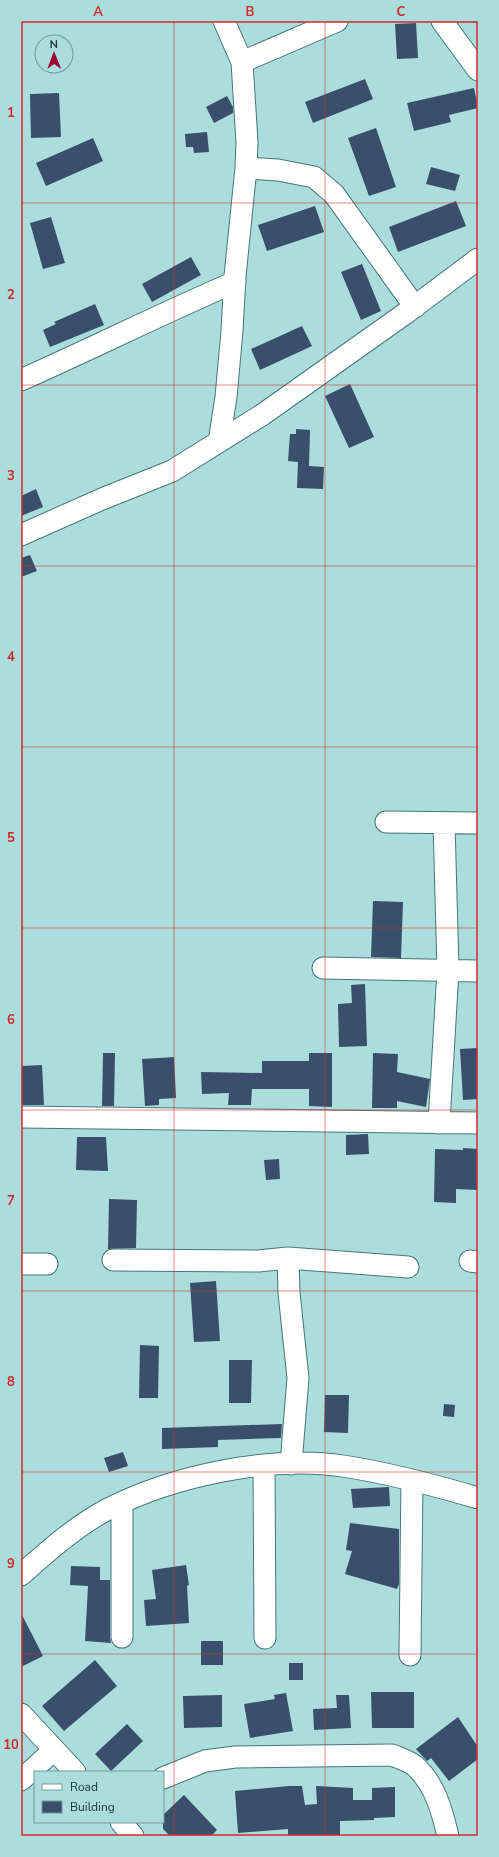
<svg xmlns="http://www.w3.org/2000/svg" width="499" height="1857" font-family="'Nunito Sans',sans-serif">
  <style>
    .building { fill: #3a4f6b }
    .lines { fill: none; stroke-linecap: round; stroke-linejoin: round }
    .minor-casing { stroke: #467776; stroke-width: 23 }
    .minor { stroke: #fff; stroke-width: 21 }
    .grid { fill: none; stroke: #d62828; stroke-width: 1; stroke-opacity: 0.55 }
    .neatline { fill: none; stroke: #d62828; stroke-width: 1.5 }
    .grid-label { font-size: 13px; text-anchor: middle; font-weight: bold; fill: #d62828 }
  </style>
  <rect width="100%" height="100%" fill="#aadddc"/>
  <path class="building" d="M416,23l2,35 -21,1 -2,-35z
    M365,79l8,20 -60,24 -8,-21z
    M474,88l4,20 -29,7 2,7 -37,9 -7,-28z
    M59,93l2,44 -30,1 -1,-44z
    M227,96l6,11v6l-19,10 -8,-16z
    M376,128l20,59 -27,9 -21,-58z
    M207,132l2,20 -15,1 -1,-6h-7l-1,-13z
    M93,138l10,23 -57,25 -10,-23z
    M431,167l29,8 -5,16 -29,-7z
    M456,201l10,25 -68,26 -9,-25z
    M315,206l9,26 -57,19 -9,-26z
    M51,217l14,46 -22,6 -13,-46z
    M191,257l10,18 -49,27 -10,-18z
    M362,264l19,47 -20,9 -20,-48z
    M95,304l9,21 -54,22 -7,-17 13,-6 -2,-2z
    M302,326l10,20 -52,24 -9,-21z
    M350,384l24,53 -25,11 -24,-52z
    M296,429l14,1 -1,36 15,1 -1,22 -26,-1 1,-26 -10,-1 2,-27h6z
    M36,489l7,18 -22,9v-20z
    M30,555l7,16 -16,6v-19z
    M373,901l30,1 -2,56 -30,-1z
    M365,984l2,62 -28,1 -1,-43 14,-1 -1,-18z
    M478,1048v51l-15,1 -3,-51z
    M103,1053h12l-1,53h-12z
    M309,1053h23v54l-23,-1v-17h-57l-1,16h-23l1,-12 -27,1 -1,-22 61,1v-12h47z
    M373,1053l25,1 -1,18 33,7 -4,28 -29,-6v7h-25z
    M174,1057l2,41 -17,1v6l-14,1 -3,-47z
    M42,1065l2,40h-23v-39z
    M368,1134l1,20 -23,1v-20z
    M77,1137h29l2,34 -32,-1z
    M463,1148l15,1v41l-22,-1v14l-22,-1 1,-53 28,1z
    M279,1159l1,20 -14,1 -2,-20z
    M109,1199l28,1 -1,48 -28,1z
    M216,1281l4,60 -26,1 -4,-59z
    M140,1345l19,1 -1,52h-19z
    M229,1360h23l-1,43h-22z
    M325,1395h24l-1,38 -24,-1z
    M444,1404l11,1 -1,12 -11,-1z
    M282,1424l-1,14 -63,2v7l-56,2v-21z
    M123,1452l5,14 -19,6 -5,-14z
    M389,1487l1,19 -37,2 -2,-19z
    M350,1523l49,6v55l-2,5 -52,-15 7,-23 -6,-1z
    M186,1565l3,20 -2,1 2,37 -43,3 -2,-26 12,-1 -4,-29z
    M71,1566l29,1v13h10v57l1,6 -26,-2 3,-55 -18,-1z
    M21,1613l22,43 -22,11z
    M201,1641h22v24h-22z
    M95,1660l22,26 -53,45 -22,-25z
    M289,1663h14v17h-14z
    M371,1692h43v36h-42z
    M286,1693l7,38 -43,7 -6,-34 31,-5 -1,-4z
    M222,1695v32l-38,1 -1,-32z
    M336,1695h13l2,33 -37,2 -1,-21 24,-1z
    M458,1717l20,30v12l-29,22 -18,-23 -4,3 -11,-12z
    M127,1724l16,17 -32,30 -16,-17z
    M289,1786h13l3,19 12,-1 -1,-18 37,2v12h19v-12l23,-1v30l-21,1v2l-34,1v15h-52v-7l-50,4 -3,-42z
    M184,1795l33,35 -6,6h-41l-7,-7v-14z"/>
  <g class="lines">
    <g class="minor-casing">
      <path id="minor" d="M442,21l36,49
        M242,62l95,-41
        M246,168l32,2 36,7 20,17 81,113
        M21,380c72,-32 142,-67 214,-98
        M219,442l7,-45 6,-66 3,-55 11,-108 1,-26 -5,-80 -18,-41
        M21,535l81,-36 70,-28 90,-56 144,-102 72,-54
        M386,822l92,1
        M323,968l155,3
        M21,1117l457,6
        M439,1123l9,-153 -4,-147
        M113,1260l145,1 30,-3
        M470,1261l8,1
        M21,1264h26
        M291,1464l7,-86 -9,-85 -1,-35 120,9
        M264,1465l1,173
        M122,1504v133
        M21,1575c27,-24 55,-49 87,-66 65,-33 162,-54 235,-43 45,7 91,19 135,32
        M410,1655l2,-175
        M21,1714l54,58
        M163,1778l42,-17 30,-4 157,-2c7,3 17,6 23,11 20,18 27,45 33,70
        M21,1780l33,-30
        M121,1822l12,14"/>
    </g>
    <use href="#minor" class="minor"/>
  </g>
  <path class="grid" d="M174,21v1815M325,21v1815M21,203h457M21,385h457M21,566h457M21,747h457M21,928h457M21,1110h457M21,1291h457M21,1472h457M21,1654h457"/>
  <rect width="499" height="1857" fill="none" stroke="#aadddc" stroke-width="44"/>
  <rect x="34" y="1771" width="130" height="52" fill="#aadddc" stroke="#749b9a"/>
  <rect x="42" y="1784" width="20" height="6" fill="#ffffff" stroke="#749b9a"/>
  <text x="70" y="1791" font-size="12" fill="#223737">Road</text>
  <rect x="42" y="1801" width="20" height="12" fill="#3a4f6b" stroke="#749b9a"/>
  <text x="70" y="1811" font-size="12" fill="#223737">Building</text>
  <g transform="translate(54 54) rotate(359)"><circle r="19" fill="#aadddc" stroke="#749b9a"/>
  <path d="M0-3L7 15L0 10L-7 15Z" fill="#a10134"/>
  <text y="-6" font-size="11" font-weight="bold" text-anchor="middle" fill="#223737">N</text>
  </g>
  <rect x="22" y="22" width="455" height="1813" class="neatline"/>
  <g class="grid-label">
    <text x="98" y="16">A</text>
    <text x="250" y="16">B</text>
    <text x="401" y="16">C</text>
    <text x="11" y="117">1</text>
    <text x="11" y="299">2</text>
    <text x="11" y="480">3</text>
    <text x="11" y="661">4</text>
    <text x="11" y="842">5</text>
    <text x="11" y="1024">6</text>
    <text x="11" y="1205">7</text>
    <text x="11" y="1386">8</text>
    <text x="11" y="1568">9</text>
    <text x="11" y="1749">10</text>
  </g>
</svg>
